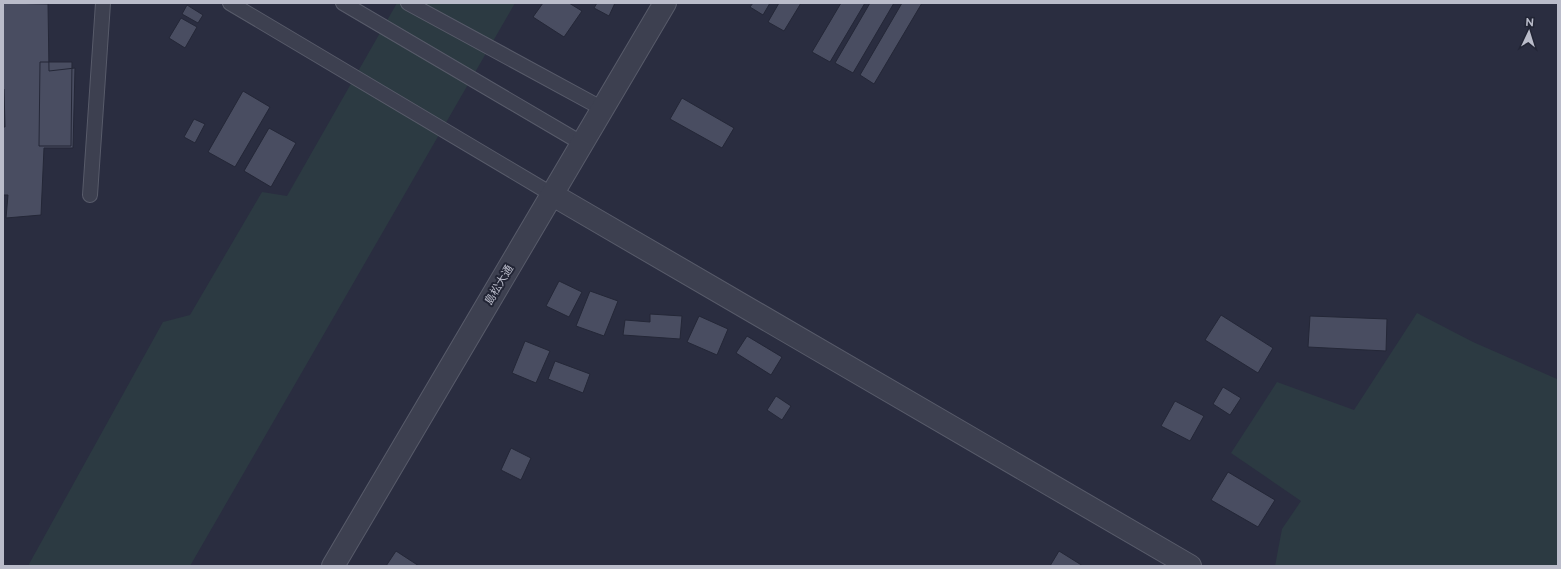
<svg xmlns="http://www.w3.org/2000/svg" width="1561" height="569" font-family="Raleway,'Noto Sans JP',sans-serif">
  <style>
    .green { fill: #2c3a42 }
    .building { fill: #494d61; stroke: #242737 }
    .lines { fill: none; stroke-linecap: round; stroke-linejoin: round }
    .service-casing { stroke: #585b6a; stroke-width: 16 }
    .tertiary-casing { stroke: #585b6a; stroke-width: 24 }
    .service { stroke: #3d4050; stroke-width: 14 }
    .tertiary { stroke: #3d4050; stroke-width: 22 }
    .labels { text-anchor: middle; dominant-baseline: central; stroke-width: 4; stroke-linejoin: round; paint-order: stroke }
    .street-label { font-size: 11px; fill: #babcca; stroke: #222535 }
  </style>
  <rect width="100%" height="100%" fill="#2a2d40"/>
  <path class="green" d="M397,3h118l-325,563h-162l135,-244 27,-7 72,-123 25,4z
    M1417,313l56,29 84,37 1,187h-283l7,-37 19,-28 -70,-48 46,-71 77,28z"/>
  <path class="building" d="M3,3l45,1 1,67 26,-3 -2,80h-29l-3,67 -35,3 2,-23h-5v-68h2l-1,-38 -1,-1z
    M543,3h26l13,8 -18,26 -31,-20z
    M597,3h18l-6,13 -15,-8z
    M753,3h17l-7,12 -13,-8z
    M779,3h22l-17,28 -16,-9z
    M841,3h24l-35,59 -18,-10z
    M870,3h24l-41,70 -18,-10z
    M902,3h20l-48,81 -14,-9z
    M187,5l16,10 -5,8 -16,-9z
    M181,18l16,9 -12,21 -16,-10z
    M40,62h32l-1,84h-32z
    M243,91l27,16 -35,60 -27,-15z
    M682,98l52,30 -12,20 -52,-29z
    M194,119l11,5 -10,19 -11,-6z
    M269,128l27,15 -25,44 -27,-16z
    M559,281l23,11 -13,25 -23,-11z
    M590,291l28,10 -14,35 -28,-10z
    M650,314l32,2 -2,23 -57,-4 2,-15 25,2z
    M1221,315l52,33 -15,25 -53,-33z
    M699,316l29,13 -11,26 -30,-13z
    M1310,316l77,3 -1,32 -78,-4z
    M747,336l35,21 -11,18 -35,-22z
    M525,341l25,10 -14,32 -24,-10z
    M555,361l35,13 -7,19 -35,-14z
    M1223,387l18,11 -11,17 -17,-11z
    M776,396l15,10 -9,14 -15,-10z
    M1175,401l29,15 -14,25 -29,-15z
    M511,448l20,10 -10,22 -20,-10z
    M1228,472l47,28 -17,27 -47,-27z
    M396,551l23,15h-33z
    M1059,551l24,15h-33z"/>
  <g class="lines">
    <g class="service-casing">
      <path id="service" d="M230,3l323,192
        M343,3l240,141
        M408,3l195,106
        M90,195l13,-192"/>
    </g>
    <g class="tertiary-casing">
      <path id="tertiary" d="M553,195l637,371
        M333,566l332,-563"/>
    </g>
    <use href="#service" class="service"/>
    <use href="#tertiary" class="tertiary"/>
  </g>
  <g class="labels">
    <g class="street-label">
      <text transform="translate(499 285) rotate(-59)">島松大通</text>
    </g>
  </g>
  <rect width="1561" height="569" fill="none" stroke="#babcca" stroke-width="8"/>
  <g transform="translate(1529 32) rotate(4)" stroke="#222535" stroke-width="3" paint-order="stroke">
  <path d="M0-3L7 15L0 10L-7 15Z" fill="#babcca"/>
  <text y="-6" font-size="11" font-weight="bold" text-anchor="middle" fill="#babcca">N</text>
  </g>
</svg>
